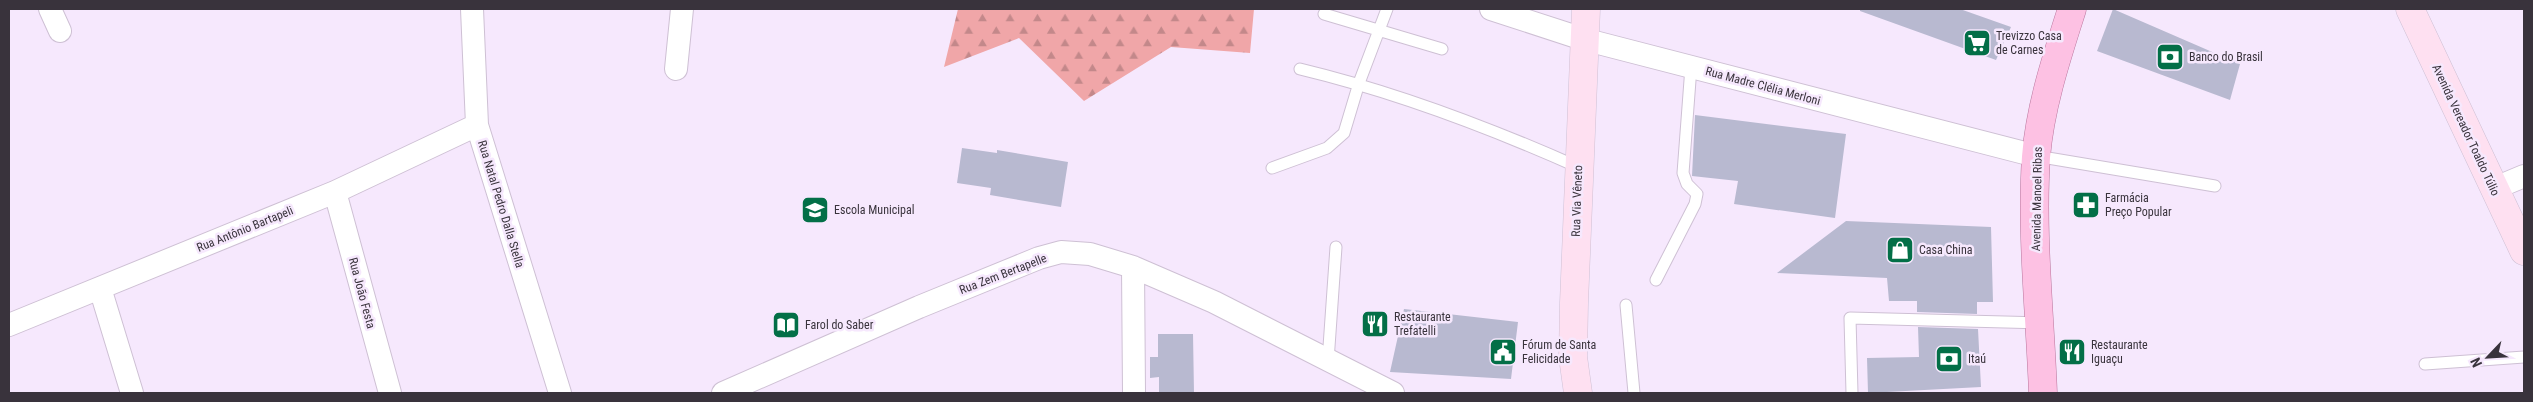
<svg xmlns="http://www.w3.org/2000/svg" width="2533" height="402" font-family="'Roboto Condensed',sans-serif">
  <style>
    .forest { fill: url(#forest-firs) }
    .building { fill: #b8b9d0 }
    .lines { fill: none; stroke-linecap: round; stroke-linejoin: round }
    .service-casing { stroke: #cec0d4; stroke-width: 13 }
    .minor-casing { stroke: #cec0d4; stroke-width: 24 }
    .secondary-casing { stroke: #cec0d4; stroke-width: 29 }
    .primary-casing { stroke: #b8759c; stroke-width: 29 }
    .service { stroke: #fff; stroke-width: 11 }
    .minor { stroke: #fff; stroke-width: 22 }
    .secondary { stroke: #fee0f1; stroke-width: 28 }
    .primary { stroke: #fdc1e3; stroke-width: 28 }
    .labels { text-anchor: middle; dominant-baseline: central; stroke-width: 5; stroke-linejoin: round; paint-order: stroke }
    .poi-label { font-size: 12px; fill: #39333c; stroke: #f6e8fd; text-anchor: start }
    .street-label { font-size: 12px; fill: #39333c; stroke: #f6e8fd }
  </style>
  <defs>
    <pattern id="forest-firs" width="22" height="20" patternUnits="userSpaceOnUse" patternTransform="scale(1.25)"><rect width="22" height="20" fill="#f0a6a8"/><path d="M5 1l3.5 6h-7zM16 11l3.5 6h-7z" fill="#c3888a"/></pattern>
  </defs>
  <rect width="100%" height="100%" fill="#f6e8fd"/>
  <path class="forest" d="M958,9h296l-4,44 -79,-6 -87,54 -65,-63 -75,29z"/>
  <path class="building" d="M1860,9h100l51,18 -15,33 -136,-49z
    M2113,9l127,55 -10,36 -133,-49z
    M1695,115l151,19 -11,84 -101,-14 4,-23 -46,-5z
    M962,148l35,5v-3l71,12 -7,45 -71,-12 1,-7 -34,-5z
    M1846,221l145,6 2,75h-16v12l-60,-2v-11h-28l-2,-23 -110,-5z
    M1404,309l114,13 -7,57 -121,-7z
    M1918,327l60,2 3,58 -113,6 -1,-35 52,-1z
    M1158,334h35l1,59h-35v-16l-9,1v-21h8z"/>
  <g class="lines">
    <g class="service-casing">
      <path id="service" d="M1324,14l118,35
        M1300,69c96,23 188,58 278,98
        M2036,156l179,30
        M1272,168l55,-20 17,-15 15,-50 28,-74
        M1656,280l39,-76 2,-10 -10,-10 -4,-11 8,-106
        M1626,305l8,88
        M1328,361l8,-114
        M2425,364l99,-7
        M1852,393l-2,-75 189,5"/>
    </g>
    <g class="minor-casing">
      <path id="minor" d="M50,9l10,22
        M472,9l5,116 83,268
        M1491,9l92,30 453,117
        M676,69l6,-60
        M2493,189l31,-13
        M335,192l55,201
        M1133,267l1,126
        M100,288l32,105
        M9,325l326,-133 142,-67
        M723,393l196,-86 120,-49 22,-6 29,2 43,13 81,35 179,91"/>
    </g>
    <g class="secondary-casing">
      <path id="secondary" d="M2410,9l114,242
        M1578,393l-5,-36 1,-54 12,-294"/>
    </g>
    <g class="primary-casing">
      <path id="primary" d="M2043,393c-3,-78 -12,-158 -7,-236 4,-50 21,-101 36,-148"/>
    </g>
    <use href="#service" class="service"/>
    <use href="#minor" class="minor"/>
    <use href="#secondary" class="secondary"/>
    <use href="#primary" class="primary"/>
  </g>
  <defs>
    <g id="supermarket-square" transform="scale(1.4375)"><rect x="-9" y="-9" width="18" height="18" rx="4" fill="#036f47" stroke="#f6e8fd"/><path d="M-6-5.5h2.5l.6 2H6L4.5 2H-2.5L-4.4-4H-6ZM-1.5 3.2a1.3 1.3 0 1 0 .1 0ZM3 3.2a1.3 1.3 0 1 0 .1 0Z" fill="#fff"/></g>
    <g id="bank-square" transform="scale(1.4375)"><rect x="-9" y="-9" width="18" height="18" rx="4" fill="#036f47" stroke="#f6e8fd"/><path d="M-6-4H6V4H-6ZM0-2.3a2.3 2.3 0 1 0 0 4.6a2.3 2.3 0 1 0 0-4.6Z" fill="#fff"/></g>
    <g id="pharmacy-square" transform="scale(1.4375)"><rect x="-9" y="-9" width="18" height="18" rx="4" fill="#036f47" stroke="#f6e8fd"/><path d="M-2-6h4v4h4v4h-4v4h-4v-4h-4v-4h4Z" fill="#fff"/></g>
    <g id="school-square" transform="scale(1.4375)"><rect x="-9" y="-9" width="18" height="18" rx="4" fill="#036f47" stroke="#f6e8fd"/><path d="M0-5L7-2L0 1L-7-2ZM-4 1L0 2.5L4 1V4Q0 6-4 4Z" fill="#fff"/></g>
    <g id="shop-square" transform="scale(1.4375)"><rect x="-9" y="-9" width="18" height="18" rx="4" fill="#036f47" stroke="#f6e8fd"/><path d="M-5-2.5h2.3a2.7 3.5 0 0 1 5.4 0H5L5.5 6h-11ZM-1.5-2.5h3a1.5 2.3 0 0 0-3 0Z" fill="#fff"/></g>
    <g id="restaurant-square" transform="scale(1.4375)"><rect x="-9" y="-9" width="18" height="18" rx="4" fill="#036f47" stroke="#f6e8fd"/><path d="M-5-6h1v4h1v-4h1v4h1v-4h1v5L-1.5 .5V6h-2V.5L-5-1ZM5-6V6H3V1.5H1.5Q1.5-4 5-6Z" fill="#fff"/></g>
    <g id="library-square" transform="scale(1.4375)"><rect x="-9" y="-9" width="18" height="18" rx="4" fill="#036f47" stroke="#f6e8fd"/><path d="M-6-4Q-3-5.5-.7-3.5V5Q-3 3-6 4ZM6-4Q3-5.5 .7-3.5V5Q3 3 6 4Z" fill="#fff"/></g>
    <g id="civic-square" transform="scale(1.4375)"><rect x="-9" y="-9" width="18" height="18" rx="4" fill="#036f47" stroke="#f6e8fd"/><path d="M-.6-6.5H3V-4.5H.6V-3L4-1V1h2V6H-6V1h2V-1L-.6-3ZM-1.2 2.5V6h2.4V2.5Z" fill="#fff"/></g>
  </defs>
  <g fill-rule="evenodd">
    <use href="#supermarket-square" x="1977" y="43"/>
    <use href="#bank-square" x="2170" y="57"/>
    <use href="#pharmacy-square" x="2086" y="205"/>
    <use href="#school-square" x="815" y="210"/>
    <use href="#shop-square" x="1900" y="250"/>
    <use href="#restaurant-square" x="1375" y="324"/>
    <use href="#library-square" x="786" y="325"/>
    <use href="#civic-square" x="1503" y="352"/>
    <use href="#restaurant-square" x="2072" y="352"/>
    <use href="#bank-square" x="1949" y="359"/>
  </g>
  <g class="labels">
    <g class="poi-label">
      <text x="1996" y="36">Trevizzo Casa<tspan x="1996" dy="14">de Carnes</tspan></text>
      <text x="2189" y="57">Banco do Brasil</text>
      <text x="2105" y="198">Farmácia<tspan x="2105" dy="14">Preço Popular</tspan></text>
      <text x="834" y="210">Escola Municipal</text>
      <text x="1919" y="250">Casa China</text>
      <text x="1394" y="317">Restaurante<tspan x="1394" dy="14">Trefatelli</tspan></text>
      <text x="805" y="325">Farol do Saber</text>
      <text x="1522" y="345">Fórum de Santa<tspan x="1522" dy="14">Felicidade</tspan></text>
      <text x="2091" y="345">Restaurante<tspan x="2091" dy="14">Iguaçu</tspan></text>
      <text x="1968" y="359">Itaú</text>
    </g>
    <g class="street-label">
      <text transform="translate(1763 86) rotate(15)">Rua Madre Clélia Merloni</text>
      <text transform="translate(2466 130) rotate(65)">Avenida Vereador Toaldo Túlio</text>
      <text transform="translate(2037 199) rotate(-89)">Avenida Manoel Ribas</text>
      <text transform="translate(1577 201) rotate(-88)">Rua Via Vêneto</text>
      <text transform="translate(501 204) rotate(73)">Rua Natal Pedro Dalla Stella</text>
      <text transform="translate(245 229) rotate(-22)">Rua Antônio Bartapeli</text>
      <text transform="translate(1003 274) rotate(-21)">Rua Zem Bertapelle</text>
      <text transform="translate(362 293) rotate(75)">Rua João Festa</text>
    </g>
  </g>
  <rect width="2533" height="402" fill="none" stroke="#39333c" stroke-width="20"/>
  <g transform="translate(2488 357) rotate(245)" stroke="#f6e8fd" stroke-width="4" paint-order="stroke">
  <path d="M0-4L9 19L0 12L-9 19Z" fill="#39333c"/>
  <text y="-8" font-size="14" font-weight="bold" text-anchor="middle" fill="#39333c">N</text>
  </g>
</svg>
